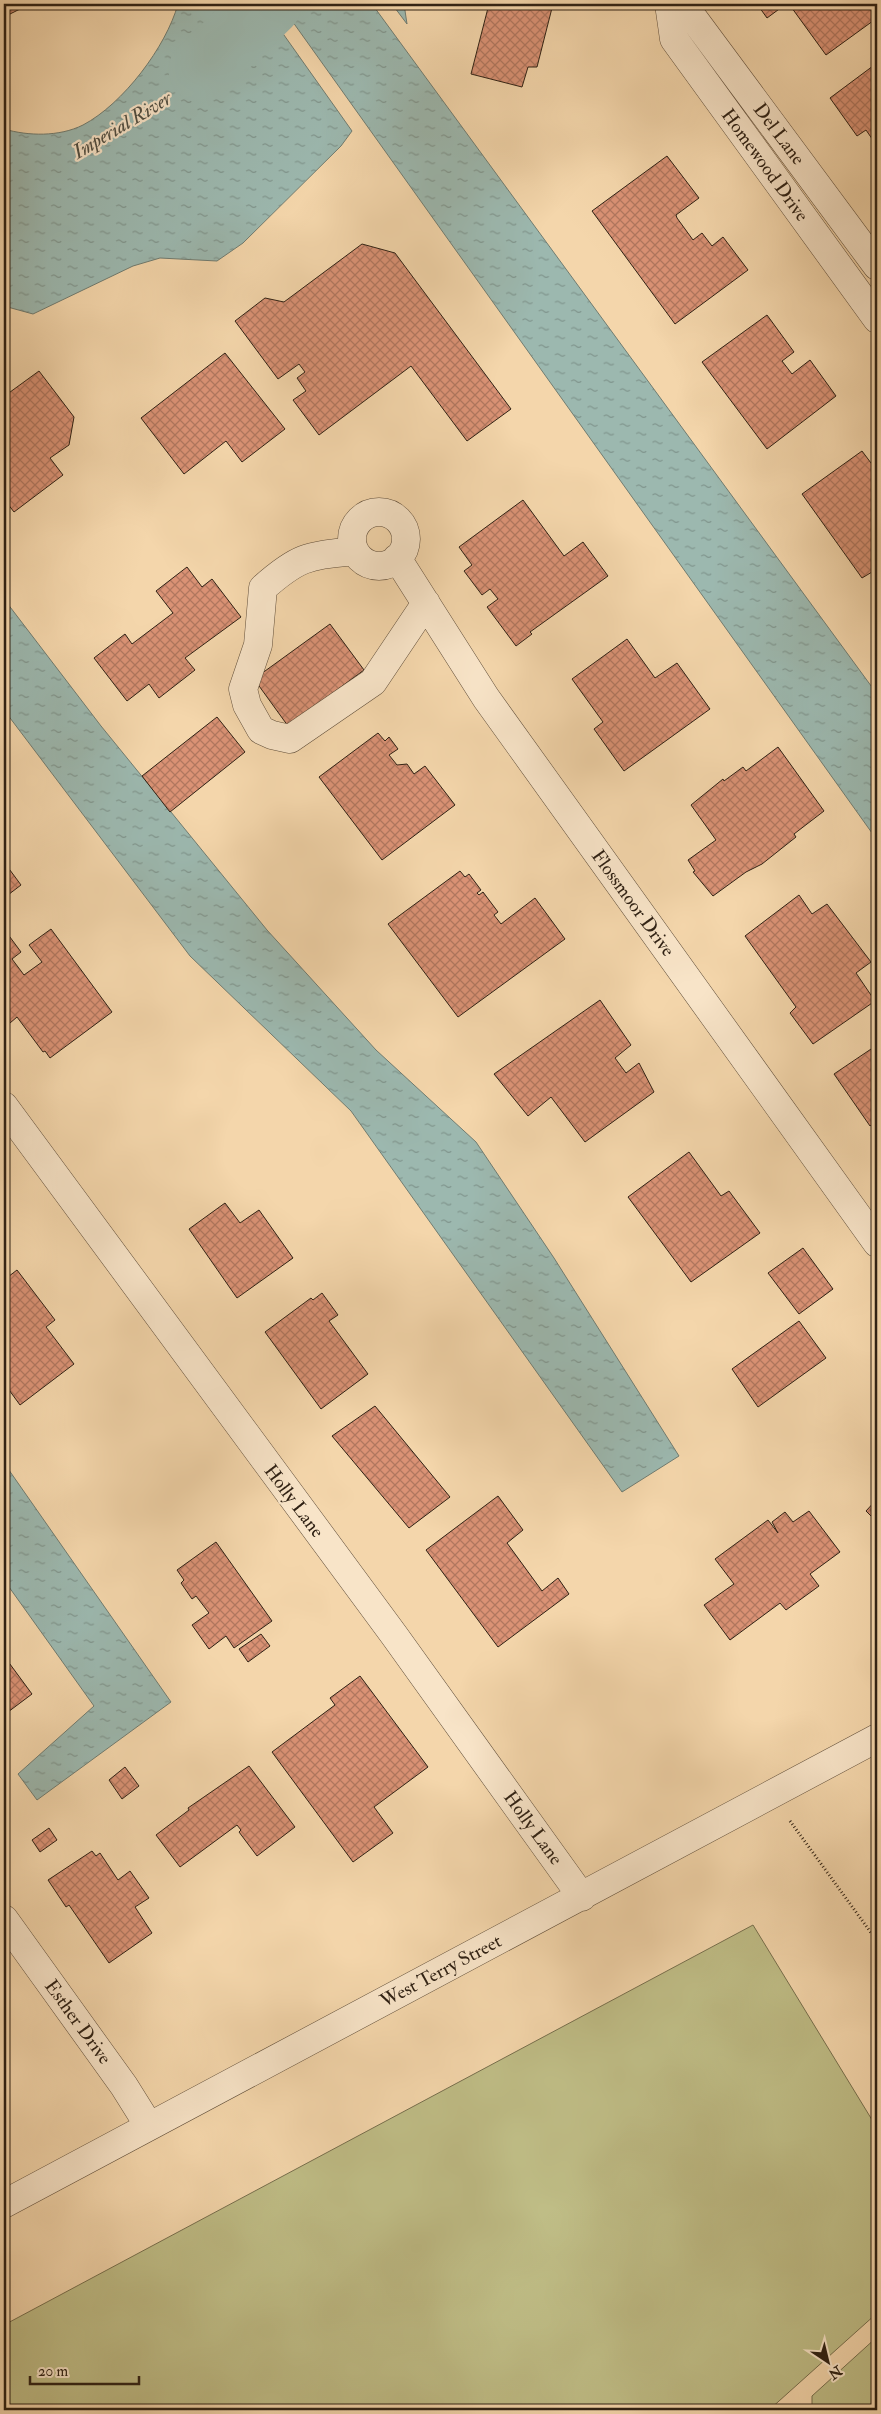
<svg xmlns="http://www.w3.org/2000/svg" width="881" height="2414" font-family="'IM FELL Double Pica',serif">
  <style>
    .grass { fill: #bfbd86; stroke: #776f4d }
    .water { fill: url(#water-ripples); stroke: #707c71 }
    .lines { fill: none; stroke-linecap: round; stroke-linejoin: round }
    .river { stroke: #9cb8af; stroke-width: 65 }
    .building { fill: url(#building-cross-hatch); stroke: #2f2114 }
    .minor-casing { stroke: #604e3a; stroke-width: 29 }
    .path { stroke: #2f2114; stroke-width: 3; stroke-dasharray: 1 2.5; stroke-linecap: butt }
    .minor { stroke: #f8e4c8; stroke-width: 28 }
    .labels { text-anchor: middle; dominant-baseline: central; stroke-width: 4.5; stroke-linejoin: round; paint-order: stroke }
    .street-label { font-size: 19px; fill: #2f2114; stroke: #f8e4c8 }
    .water-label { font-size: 20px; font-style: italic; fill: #504e42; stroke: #f8e4c8 }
  </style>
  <defs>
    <pattern id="water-ripples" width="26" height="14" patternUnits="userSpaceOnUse" patternTransform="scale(1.25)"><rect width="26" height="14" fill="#9cb8af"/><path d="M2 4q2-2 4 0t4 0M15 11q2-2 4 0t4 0" fill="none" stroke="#80958d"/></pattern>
    <pattern id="building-cross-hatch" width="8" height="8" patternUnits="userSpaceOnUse" patternTransform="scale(1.25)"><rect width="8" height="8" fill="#da9275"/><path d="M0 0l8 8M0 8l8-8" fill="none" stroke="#b1775f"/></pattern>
  </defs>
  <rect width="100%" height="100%" fill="#f4d6ab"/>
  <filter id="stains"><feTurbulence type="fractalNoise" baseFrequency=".004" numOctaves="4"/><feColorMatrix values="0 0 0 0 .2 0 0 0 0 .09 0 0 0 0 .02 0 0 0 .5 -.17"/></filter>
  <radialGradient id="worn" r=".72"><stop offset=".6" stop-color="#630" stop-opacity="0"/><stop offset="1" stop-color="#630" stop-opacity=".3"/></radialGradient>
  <path class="grass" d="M753,1925l124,203 -1,186 -107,96h-765v-85z
    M877,2337v73h-65v-14z"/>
  <path class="water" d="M178,4h84l90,127 -11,15 -98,97 -26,18 -57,-3 -27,8 -100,48 -29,-8v-177c24,7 55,8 79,-4 40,-21 83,-78 95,-121z
    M280,4h92l505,690v146z
    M392,4h12l3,20z
    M4,599l97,127 166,204 109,120 100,92 78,116 125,198 -57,36 -271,-381 -161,-155 -186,-246z
    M4,1463l167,239 -134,98 -19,-26 76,-68 -90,-126z"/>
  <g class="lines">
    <path class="river" d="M201,70l68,-66"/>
  </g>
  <path class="building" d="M4,4h26l-26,13z
    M489,4h64l-16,63h-9l-6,20 -51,-13z
    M757,4h29l-19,14z
    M789,4h88v14l-51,37z
    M877,63v83l-11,-16 -9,6 -27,-38z
    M667,156l32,42 -23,17 1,3 16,22 9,-7 10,13 11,-9 25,33 -73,54 -83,-113z
    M362,244l33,9 116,156 -44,32 -56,-75 -92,69 -26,-35 13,-9 -9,-13 8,-6 -6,-8 -21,15 -43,-58 30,-23 19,4z
    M767,315l27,37 -12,9 10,13 18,-14 26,36 -69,53 -65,-87z
    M225,353l60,76 -43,33 -16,-21 -42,33 -43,-56z
    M39,371l35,46 -5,28 -19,13 13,17 -49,37 -10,-13v-107l2,3z
    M862,451l15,20v98l-15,9 -60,-84z
    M523,500l41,56 19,-14 25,34 -78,56 2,2 -16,12 -29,-39 11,-8 -8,-10 -8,6 -18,-24 8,-6 -13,-18z
    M187,567l15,20 10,-8 29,38 -56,41 10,12 -36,28 -10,-14 -22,17 -33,-43 31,-24 7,10 41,-31 -17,-22z
    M330,624l34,46 -76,56 -34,-47z
    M627,639l28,39 22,-15 33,46 -86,62 -30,-42 9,-7 -31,-43z
    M217,717l28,35 -75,60 -28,-36z
    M378,733l7,8 4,-4 9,12 -9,6 8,10 10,-1 7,10 11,-8 30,39 -73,55 -63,-83z
    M778,747l46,64 -30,23 2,3 -34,27 -16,8 -33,24 -20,-24 2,-1 -7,-11 28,-20 -25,-35 32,-26 1,2 19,-14 3,4z
    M4,862l17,23 -17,13z
    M460,871l5,6 4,-3 12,16 -4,3 2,2 4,-3 15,20 -4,3 7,9 34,-26 30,41 -107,78 -70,-93z
    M799,895l13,19 15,-10 44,58 -15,11 19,28 -62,43 -23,-31 6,-6 -51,-71z
    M4,929l17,23 -9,7 12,16 18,-13 -13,-17 22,-16 61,83 -62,46 -5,-7 -2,1 -26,-35 -7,6 -6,-9z
    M600,1000l31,45 -16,13 11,15 13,-10 15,29 -69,50 -34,-45 -23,19 -34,-42z
    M877,1045v75l-7,6 -36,-52z
    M689,1152l32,44 8,-5 31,42 -69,49 -63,-85z
    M225,1203l15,20 19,-13 34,48 -56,40 -48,-69z
    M803,1248l30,41 -34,25 -31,-41z
    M17,1270l38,50 -9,7 28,37 -54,41 -16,-22v-103z
    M322,1293l16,22 -9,6 39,53 -47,35 -56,-77 46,-34 2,2z
    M799,1321l27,37 -68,49 -26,-38z
    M375,1406l75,91 -41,31 -77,-92z
    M498,1496l25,34 -16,13 35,48 16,-13 11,16 -71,53 -72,-97z
    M877,1499v23l-11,-11z
    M809,1511l31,41 -30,22 9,12 -33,24 -6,-7 -50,37 -26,-35 30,-21 -19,-25 53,-39 10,13 -6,-11 13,-10 8,10z
    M216,1542l56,79 -38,27 -8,-12 -17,13 -17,-24 17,-12 -13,-17 -4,3 -11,-16 3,-3 -7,-10z
    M261,1634l9,12 -22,16 -9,-13z
    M4,1656l28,38 -28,21z
    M360,1676l68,91 -54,40 19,26 -40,29 -81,-110 63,-47 -5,-7z
    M249,1766l46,61 -38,29 -18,-24 2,-2 -4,-5 -57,42 -24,-32 33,-25 -1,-2z
    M125,1767l14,19 -17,13 -13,-19z
    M49,1828l8,12 -17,12 -8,-12z
    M92,1851l4,5 4,-3 18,27 12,-9 19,27 -14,9 17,26 -43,30 -40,-58 -3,2 -18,-27z"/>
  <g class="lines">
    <g class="minor-casing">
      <path id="minor" d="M669,4l5,35 203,280
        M678,4l16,15 183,247
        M352 539a27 27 0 1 1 54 0a27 27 0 1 1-54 0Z
        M354,551c-46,5 -55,5 -91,37l-5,57 -15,44 4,16 14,25 11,5 18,4 83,-57 53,-79
        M397,558l89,140 391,545
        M4,1106l390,529 188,262
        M4,1919l120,167 25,40
        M4,2204l873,-466"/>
    </g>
    <path class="path" d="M790,1821l87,120"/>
    <use href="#minor" class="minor"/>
  </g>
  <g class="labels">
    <g class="street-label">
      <text transform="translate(779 134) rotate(53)">Del Lane</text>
      <text transform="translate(765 165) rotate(54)">Homewood Drive</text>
      <text transform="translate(633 903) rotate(54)">Flossmoor Drive</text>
      <text transform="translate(294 1501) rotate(53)">Holly Lane</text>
      <text transform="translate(533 1828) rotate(54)">Holly Lane</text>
      <text transform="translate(441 1971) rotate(-28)">West Terry Street</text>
      <text transform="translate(78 2022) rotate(54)">Esther Drive</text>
    </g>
    <g class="water-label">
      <text transform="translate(122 125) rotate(-31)">Imperial River</text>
    </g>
  </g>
  <rect width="881" height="2414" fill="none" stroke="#f4d6ab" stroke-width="20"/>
  <rect x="5" y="5" width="871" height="2404" fill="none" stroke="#2f2114" stroke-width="2.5"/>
  <rect x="10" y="10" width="861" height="2394" fill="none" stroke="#2f2114"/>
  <g transform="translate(828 2362) rotate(145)" stroke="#f8e4c8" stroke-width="4" paint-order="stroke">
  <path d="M0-4L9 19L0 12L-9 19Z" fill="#2f2114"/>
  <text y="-8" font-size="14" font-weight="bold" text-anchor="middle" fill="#2f2114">N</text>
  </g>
  <path d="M30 2376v8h109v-8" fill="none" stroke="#2f2114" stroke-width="2.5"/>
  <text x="38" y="2376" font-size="15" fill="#2f2114" stroke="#f8e4c8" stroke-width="4" paint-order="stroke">20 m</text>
  <rect width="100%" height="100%" filter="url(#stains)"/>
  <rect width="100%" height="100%" fill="url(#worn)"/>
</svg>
